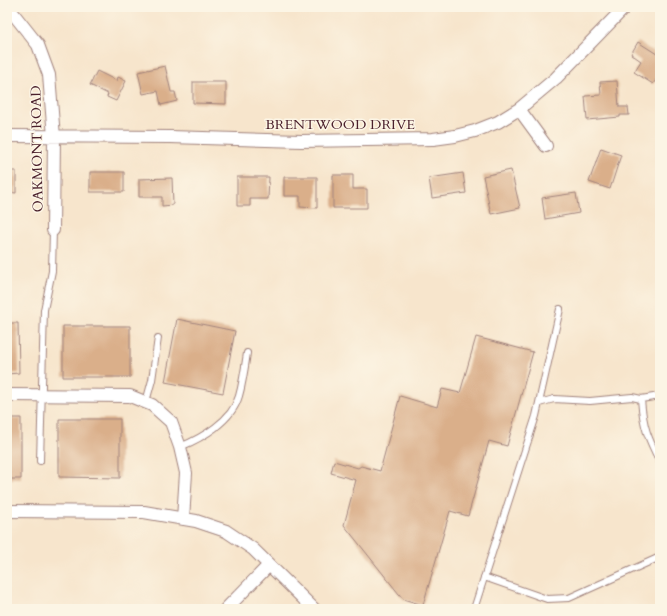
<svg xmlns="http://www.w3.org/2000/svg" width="667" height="616" font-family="Cardo,serif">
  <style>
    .building { fill: #daaf8a }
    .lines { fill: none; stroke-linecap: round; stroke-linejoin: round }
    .service-casing { stroke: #a0827c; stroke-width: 8 }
    .minor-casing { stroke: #a0827c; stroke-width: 14 }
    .service { stroke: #fff; stroke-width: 6 }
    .minor { stroke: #fff; stroke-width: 12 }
    .labels { text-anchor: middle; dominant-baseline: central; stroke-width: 3; stroke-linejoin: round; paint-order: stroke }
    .street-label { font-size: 14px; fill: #4a1f2b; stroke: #fcf5e5 }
  </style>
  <rect width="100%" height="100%" fill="#fcf5e5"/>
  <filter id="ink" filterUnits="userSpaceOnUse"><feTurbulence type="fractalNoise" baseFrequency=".025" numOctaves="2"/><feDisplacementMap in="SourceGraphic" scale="8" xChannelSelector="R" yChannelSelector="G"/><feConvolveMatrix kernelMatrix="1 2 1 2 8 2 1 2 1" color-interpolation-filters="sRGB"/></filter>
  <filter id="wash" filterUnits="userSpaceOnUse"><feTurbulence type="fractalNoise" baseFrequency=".012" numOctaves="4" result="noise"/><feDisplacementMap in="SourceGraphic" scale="16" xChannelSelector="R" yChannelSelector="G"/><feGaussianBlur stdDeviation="0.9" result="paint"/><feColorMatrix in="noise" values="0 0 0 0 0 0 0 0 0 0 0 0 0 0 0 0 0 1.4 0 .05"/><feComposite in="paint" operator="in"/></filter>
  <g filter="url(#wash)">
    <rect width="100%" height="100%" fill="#f7e5cc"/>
    <g id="blocks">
      <path class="building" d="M638,42l22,14v18l-7,10 -19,-12 7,-11 -10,-7z
        M165,66l6,26h4l2,9 -16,4 -3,-14 -15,3 -5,-22z
        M97,71l20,10 1,-4 8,4 -10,20 -9,-4 1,-3 -18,-9z
        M617,81l2,26h9l1,8h-9v2l-33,3 -2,-24 16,-1 -1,-13z
        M193,82h33v22l-33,-1z
        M601,148l20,7 -11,34 -21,-7z
        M511,170l9,38 -29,6 -8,-38z
        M7,171h9v22l-9,-1z
        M90,172h34v20h-34z
        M463,173l3,20 -34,5 -3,-20z
        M333,175h20v14h14v19h-34z
        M237,177h32l-1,22h-18v7h-13z
        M284,177h33v31l-17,-1v-11h-16z
        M172,178l1,27 -11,1v-9h-23v-18z
        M576,193l3,20 -34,6 -3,-21z
        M177,319l58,12 -12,62 -58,-11z
        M7,323h11l1,50 -12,1z
        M63,326h67v51h-67z
        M476,337l57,15 -26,94 -18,-5 -21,75 -18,-5 -27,94 -20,-6 -59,-74 12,-45 -25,-7 3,-12 24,7 3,-2 19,5 20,-75 37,11 5,-18 18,4z
        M7,418h14v61h-14z
        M59,419h61v59l-61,-1z"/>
    </g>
  </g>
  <g filter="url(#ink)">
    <use href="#blocks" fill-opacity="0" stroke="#a0827c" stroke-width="1"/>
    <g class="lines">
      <g class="service-casing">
        <path id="service" d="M641,399l19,-3
          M146,402l6,-22 6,-42
          M539,403l15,-4 36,2 42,-4 9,2c2,28 7,39 19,63
          M180,447c22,-9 52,-26 59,-51 4,-14 6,-29 8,-43
          M40,461l4,-151 8,-39 1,-41
          M484,577l63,22 22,-1 91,-41
          M474,609l62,-193 24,-107"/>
      </g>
      <g class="minor-casing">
        <path id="minor" d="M8,7l30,38 11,30 5,62 -1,93
          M519,109l27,37
          M7,136l163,1 131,4 132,-2 22,-3 20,-5 23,-9 21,-13 37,-31 69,-71
          M7,395l123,1 22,9 19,17 9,25 6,26 -3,46
          M7,511l137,1 52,9 30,10 27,18 61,60
          M226,609l43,-44"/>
      </g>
      <use href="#service" class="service"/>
      <use href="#minor" class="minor"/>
    </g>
  </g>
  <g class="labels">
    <g class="street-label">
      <text x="340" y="124">BRENTWOOD DRIVE</text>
      <text transform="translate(37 149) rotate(-91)">OAKMONT ROAD</text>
    </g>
  </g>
  <rect width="667" height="616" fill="none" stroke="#fcf5e5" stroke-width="24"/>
</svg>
